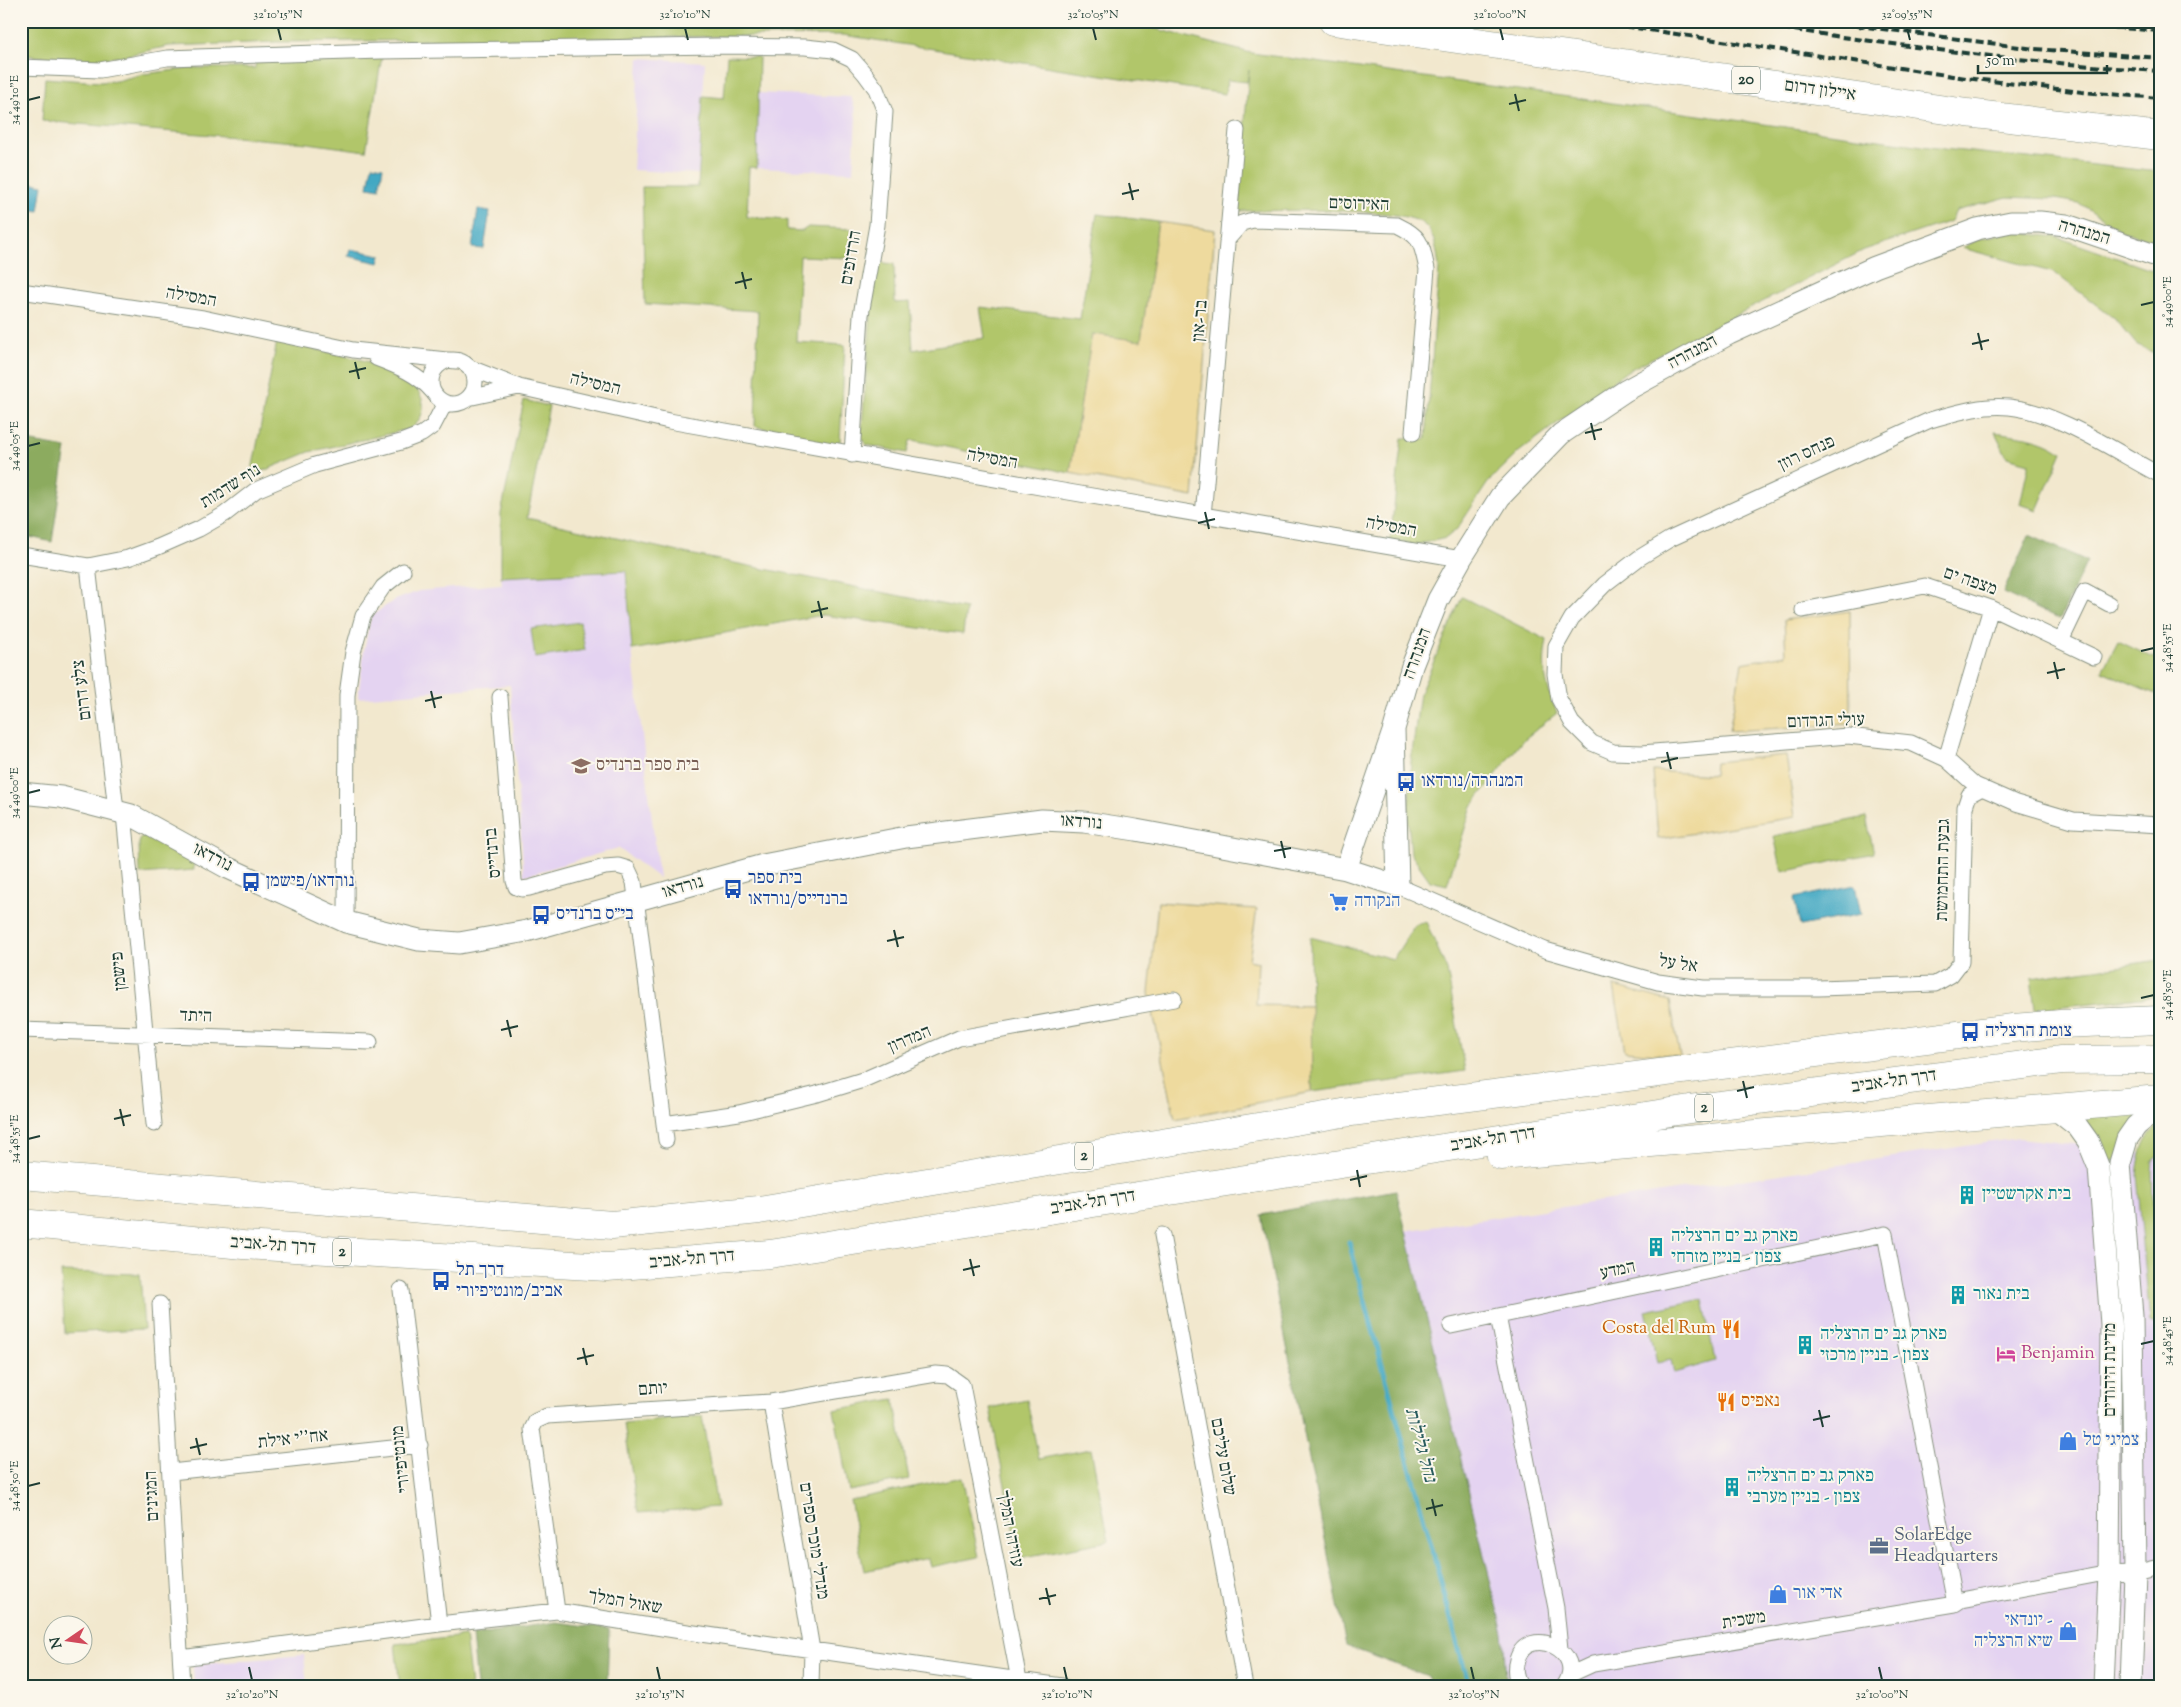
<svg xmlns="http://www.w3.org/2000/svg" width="2181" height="1707" font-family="'Sorts Mill Goudy','Frank Ruhl Libre',serif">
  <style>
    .built { fill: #e4d3f1 }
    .green { fill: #b1c66b; stroke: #688250 }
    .forest { fill: #8cab5f; stroke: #56744a }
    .sand { fill: #eeda9e; stroke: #868c69 }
    .water { fill: #43a8c3; stroke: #31727c }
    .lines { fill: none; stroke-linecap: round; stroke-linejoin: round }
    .stream { stroke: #43a8c3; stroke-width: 5 }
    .street-casing { stroke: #889281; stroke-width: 17 }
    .secondary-casing { stroke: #889281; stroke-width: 23 }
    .highway-casing { stroke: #889281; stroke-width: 29 }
    .street { stroke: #fff; stroke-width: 15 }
    .secondary { stroke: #fff; stroke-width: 21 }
    .highway { stroke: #fff; stroke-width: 28 }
    .rail { stroke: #1f3d34; stroke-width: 4; stroke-dasharray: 8 4; stroke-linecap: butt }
    .ticks { fill: none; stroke: #1f3d34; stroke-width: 2 }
    .labels { text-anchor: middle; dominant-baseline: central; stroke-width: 4; stroke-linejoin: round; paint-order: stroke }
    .shield { fill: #fbf7ec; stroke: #61756b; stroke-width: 1 }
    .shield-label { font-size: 16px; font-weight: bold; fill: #1f3d34 }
    .street-label { font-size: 18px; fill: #1f3d34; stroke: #fbf7ec }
    .education-label { font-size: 18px; fill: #785e54; stroke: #fbf7ec; text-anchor: start }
    .transit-label { font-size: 18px; fill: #164399; stroke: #fbf7ec; text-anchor: start }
    .shop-label { font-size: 18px; fill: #366cbe; stroke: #fbf7ec; text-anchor: start }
    .culture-label { font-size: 18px; fill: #0d838f; stroke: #fbf7ec; text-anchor: start }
    .food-label { font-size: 18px; fill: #c56008; stroke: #fbf7ec; text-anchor: end }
    .hotel-label { font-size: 18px; fill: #b23c85; stroke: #fbf7ec; text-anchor: start }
    .service-label { font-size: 18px; fill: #4e5e75; stroke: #fbf7ec; text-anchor: start }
    .water-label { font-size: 19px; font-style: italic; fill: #2a5d5f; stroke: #fbf7ec }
    .neatline { fill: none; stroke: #1f3d34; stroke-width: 2 }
    .ticks-label { font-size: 12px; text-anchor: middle; fill: #1f3d34 }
  </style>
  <rect width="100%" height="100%" fill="#fbf7ec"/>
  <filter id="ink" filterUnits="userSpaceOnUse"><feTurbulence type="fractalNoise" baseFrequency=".02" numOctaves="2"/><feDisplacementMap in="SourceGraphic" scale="10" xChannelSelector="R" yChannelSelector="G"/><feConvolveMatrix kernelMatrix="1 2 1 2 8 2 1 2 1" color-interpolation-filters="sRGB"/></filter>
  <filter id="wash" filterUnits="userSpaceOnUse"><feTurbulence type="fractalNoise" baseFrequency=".0096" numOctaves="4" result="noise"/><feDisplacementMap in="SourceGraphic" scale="20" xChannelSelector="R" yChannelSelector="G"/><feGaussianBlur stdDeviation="1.12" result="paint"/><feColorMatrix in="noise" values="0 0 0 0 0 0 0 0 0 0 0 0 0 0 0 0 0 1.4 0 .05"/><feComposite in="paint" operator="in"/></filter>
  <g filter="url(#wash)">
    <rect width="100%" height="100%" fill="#f2e8ce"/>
    <path class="built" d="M639,58l66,4 -6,112 -66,-4z
      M758,93l93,4 4,12 1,9 -3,54 -96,-4z
      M626,571l6,79 27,228 -41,-30 -94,28 -14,-191 -152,13 6,-48 7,-34 22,-15 26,-10 83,-7 -1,-7z
      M2019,1138l141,16v532h-650l-113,-454z
      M304,1655l3,31h-113l-1,-21z"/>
    <path class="green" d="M21,21h1104l126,32 693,96 216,23v70l-38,-11 -43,-28 -25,-4 -47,-2 -51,14 -5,10 -87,29 -237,121 -107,80 -31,30 -32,48 -11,9 -31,7 -25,-4 12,-103 24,1 13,-171c-2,-15 -3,-35 -17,-45 -26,-17 -148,-12 -184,-12l11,-141 -2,12 -20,-2 -2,14 -382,-59 -566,7 -108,4 -50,11 -41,3 -57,-5z
      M382,56l-16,95 -58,-8 -266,-22 3,-43 55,4 16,-1 27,-7 50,-6h62l1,-10z
      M727,56l32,1 -2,111 -8,-1 -2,50 40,3v10l15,1 6,-4 44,2 -2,29 -50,-2 -4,86 49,3 -5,97 -11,4 -74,-20 3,-115 -113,-7 -3,-117h56l5,-91 21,2z
      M1097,214l61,8 -17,119 -49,-7 -22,139 -157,-33 -3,1 -3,12 -40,-8 -6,-7 14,-176 19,2 1,39 15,-1 3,48 72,-12 -5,-31 100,12z
      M2011,232l46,5 103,36v83l-24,-12 -20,-24 -61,-47 -93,-25 17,-9z
      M277,341c37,9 88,16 123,32 10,5 21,19 23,30 1,12 -4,19 -13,26l-101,23 -58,24z
      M524,400l25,6 -22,112 152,34 287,57 -3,25 -140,-19 -191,35 -6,-79 -125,6v-63z
      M1995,432c24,4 47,5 67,20l-25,58 -17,-6 9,-41 -22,-6z
      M1462,597l85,43c-6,30 -1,44 10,73l-35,28 -50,65 -25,79 -17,-4 -19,-27 -3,-34 3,-59 9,-68z
      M580,622l5,28 -50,8 -4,-29z
      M2118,641l42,20v35l-58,-25z
      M1866,817l8,36 -92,19 -8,-36z
      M147,835l46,20 1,15 -54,4 -1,-31 2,-5z
      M1426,922l21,48 18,101 -153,21 -2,-155 83,22 22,-34z
      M2160,960v36l-125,13 -4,-31z
      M2150,1106l-35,55 -9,2 -29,-47z
      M2160,1125v30l-7,5 -1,12 4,151h-6l-13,-148c2,-18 6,-40 23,-50z
      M61,1272l79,2 4,55 -79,4z
      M1703,1299l12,62 -41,12 -3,-13 -14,3 -11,-52z
      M894,1399l15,80 -60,12 -15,-81z
      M1027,1400l12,59 52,-10 18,92 -90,17 -29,-150z
      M702,1416l15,91 -79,6 -14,-89z
      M962,1477l17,80 -48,10 -2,-9 -65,13 -14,-71z
      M465,1636l6,50h-71l-5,-42z"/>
    <path class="forest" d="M21,440l45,8 -14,94 -31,-7z
      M2029,535l58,26 -27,58 -57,-26z
      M1396,1190l107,444c2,18 1,34 5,52h-78l-2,-10 -82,-30 -85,-431z
      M556,1622l53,7 -2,57h-130l-5,-51z"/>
    <path class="sand" d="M1158,222l57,8 -22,267 -123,-24 22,-139 49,7z
      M1850,611l1,113 -122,7 13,-68 44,-8 -2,-35z
      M1786,755l9,62 -137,22 -5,-68 61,4 1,-13z
      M1158,902l99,7 -8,51 9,2 -2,43 55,1 1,86 -137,27 -26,-126z
      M1614,986l56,15 10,55 -55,-5z"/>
    <path class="water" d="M372,165l11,2 -4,22 -11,-2z
      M32,183l11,2 -4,26 -11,-2z
      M478,209l12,2 -6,38 -12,-1z
      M350,249l31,6 -2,8 -31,-7z
      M1855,885l6,29 -61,12 -6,-28z"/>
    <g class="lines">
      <path class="stream" d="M1349,1242l120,444"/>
    </g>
  </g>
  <g filter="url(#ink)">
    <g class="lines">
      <g class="street-casing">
        <path id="street" d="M21,67l79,3 67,-12 213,-7 338,-5 87,1 28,3 19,9 13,15 11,15 9,23 -8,113 -16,90 -9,140
          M1227,240l15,-17 11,-3 144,5c25,12 24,18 30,44l-14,164
          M21,291l182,27 150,32 103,11
          M376,358c21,8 42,16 57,34
          M431 382a22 22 0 1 1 44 0a22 22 0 1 1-44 0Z
          M468,367l51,20 150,34 382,68 410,70
          M468,398l51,-11
          M2160,475c-44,-23 -102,-63 -151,-68 -26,-3 -54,6 -79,13l-260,119 -31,19 -34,26 -33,34 -16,28 -1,28 4,25 13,24 20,20 21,9 29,1 206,-17 63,7 35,16 29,26 41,18 57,17 87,5
          M1203,516l34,-386
          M21,555l67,11 40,-8 30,-11 41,-18 26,-15 31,-24 59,-25 86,-23 21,-8 11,-8 12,-23
          M88,566l28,244
          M1803,610l122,-24 66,22 103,49
          M2061,641l24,-50 24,13
          M500,697l14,184 2,6 6,2 7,-1 76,-21 13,-1 10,3 6,13 32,258
          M1946,759l45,-151
          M124,814l30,310
          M1398,886l147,64 113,32 45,6h116l116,-4 16,-9 10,-13 4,-155 4,-12 13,-7
          M346,922l1,-227 6,-43 10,-36 20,-29 20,-16
          M21,1030l349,12
          M664,1124l75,-11 78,-19 46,-14 96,-42 215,-39
          M1162,1235l83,451
          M401,1290l38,334
          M160,1304l22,382
          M1498,1316l58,292 4,41
          M1451,1326l434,-92 70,370
          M771,1402l41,248 -1,36
          M171,1472l249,-27
          M2127,1575l33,-8
          M557,1611l-25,-182 4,-8 11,-5 224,-14 165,-28 12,1 14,10 57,295
          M181,1658l258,-34 118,-13 130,21 375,54
          M1569,1675l24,-11 362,-60 6,-4 139,-26 35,-1
          M1520,1686c-5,-9 -6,-16 -3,-26 10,-37 72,-9 47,26"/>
      </g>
      <g class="secondary-casing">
        <path id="secondary" d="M21,793l40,4 70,18 95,52 120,55 73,18 40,3 68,-12 236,-66 143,-28 136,-17 42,2 52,8 210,39 52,17 -4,-157
          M1346,869l48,-140 18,-63 26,-66 23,-41 39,-62 61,-63 64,-43 104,-57 146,-67 102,-38 34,-7h29l26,3 94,32
          M2047,1108l12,4 19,15 10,14 11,27 12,156 -2,250 -5,112
          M2131,1686l4,-113 -3,-257 -12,-153 7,-24 9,-13 24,-20"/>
      </g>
      <g class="highway-casing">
        <path id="highway" d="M1333,21l634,92 193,23
          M1501,1156l659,-57
          M21,1175l591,50 147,-15 584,-97 670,-85 48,-4 99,-4
          M21,1223l222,22 364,22 163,-13 920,-145 371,-49 99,-1"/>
      </g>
      <use href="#street" class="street"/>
      <use href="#secondary" class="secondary"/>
      <use href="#highway" class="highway"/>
      <path class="rail" d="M1590,21l376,57 116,14 78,6
        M1735,21c141,22 282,41 425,50
        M1821,21l214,28 125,9
        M2031,21l129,10"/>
    </g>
  </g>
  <path class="ticks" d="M278,28l3,12M685,28l3,12M1093,28l3,12M1500,28l3,12M1907,28l3,12M1515,94l4,17M28,100l12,-3M1509,104l17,-4M1129,183l4,17M1122,194l17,-4M742,272l4,17M735,283l17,-4M2141,305l13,-3M1978,333l4,17M1972,344l17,-4M355,362l4,17M349,372l17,-4M1591,423l4,17M1585,433l17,-4M28,446l12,-3M1205,512l4,17M1198,523l17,-4M818,601l4,17M811,612l17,-4M2141,651l13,-3M2054,662l4,17M2047,673l18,-4M431,691l4,17M425,701l17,-4M1667,752l4,17M1661,762l17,-4M28,793l12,-3M1281,841l4,17M1274,851l17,-3M894,930l4,17M887,941l17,-4M2141,998l13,-3M507,1020l4,17M501,1030l17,-4M1743,1081l4,17M1737,1091l17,-4M120,1109l4,17M114,1119l17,-4M28,1139l12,-3M1357,1170l3,17M1350,1180l17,-4M970,1259l4,17M963,1270l17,-4M2141,1344l13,-3M583,1348l4,17M577,1359l17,-4M1819,1410l4,17M1813,1420l17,-4M196,1438l4,17M190,1448l17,-4M28,1486l12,-3M1432,1499l4,17M1426,1509l17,-4M1046,1588l4,17M1039,1599l17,-4M249,1667l3,13M657,1667l3,13M1064,1667l3,13M1471,1667l3,13M1879,1667l3,13"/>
  <defs>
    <g id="school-bare" transform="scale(1.5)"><path d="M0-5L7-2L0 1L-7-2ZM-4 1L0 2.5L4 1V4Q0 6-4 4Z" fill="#8d6e63" stroke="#fbf7ec" stroke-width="2.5" paint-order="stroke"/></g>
    <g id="bus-bare" transform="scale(1.5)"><path d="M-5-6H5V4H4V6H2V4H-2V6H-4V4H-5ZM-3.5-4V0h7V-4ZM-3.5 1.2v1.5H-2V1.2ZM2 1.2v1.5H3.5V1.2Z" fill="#1a4fb4" stroke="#fbf7ec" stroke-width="2.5" paint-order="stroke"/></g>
    <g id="supermarket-bare" transform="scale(1.5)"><path d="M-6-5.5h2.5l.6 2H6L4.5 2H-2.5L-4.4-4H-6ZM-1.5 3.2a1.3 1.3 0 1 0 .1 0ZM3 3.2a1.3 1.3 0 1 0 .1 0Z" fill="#3f7fe0" stroke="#fbf7ec" stroke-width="2.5" paint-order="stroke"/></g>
    <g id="building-bare" transform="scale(1.5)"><path d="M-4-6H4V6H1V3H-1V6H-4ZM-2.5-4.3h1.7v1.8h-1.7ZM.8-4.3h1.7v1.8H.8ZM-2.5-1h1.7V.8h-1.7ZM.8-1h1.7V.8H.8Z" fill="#0f9aa8" stroke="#fbf7ec" stroke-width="2.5" paint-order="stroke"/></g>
    <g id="restaurant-bare" transform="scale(1.5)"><path d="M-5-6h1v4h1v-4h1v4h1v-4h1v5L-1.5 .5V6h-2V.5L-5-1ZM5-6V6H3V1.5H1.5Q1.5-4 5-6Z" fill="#e8710a" stroke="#fbf7ec" stroke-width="2.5" paint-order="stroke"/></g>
    <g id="hotel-bare" transform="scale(1.5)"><path d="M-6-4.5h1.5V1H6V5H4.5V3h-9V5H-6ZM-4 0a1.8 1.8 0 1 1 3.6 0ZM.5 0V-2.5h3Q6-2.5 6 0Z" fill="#d1479c" stroke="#fbf7ec" stroke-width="2.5" paint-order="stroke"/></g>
    <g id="shop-bare" transform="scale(1.5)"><path d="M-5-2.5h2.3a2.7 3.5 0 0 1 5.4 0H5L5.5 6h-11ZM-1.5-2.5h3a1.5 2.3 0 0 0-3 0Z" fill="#3f7fe0" stroke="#fbf7ec" stroke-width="2.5" paint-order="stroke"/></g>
    <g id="office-bare" transform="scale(1.5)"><path d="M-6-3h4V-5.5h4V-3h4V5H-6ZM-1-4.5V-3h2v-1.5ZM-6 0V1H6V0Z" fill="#5c6f8a" stroke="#fbf7ec" stroke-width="2.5" paint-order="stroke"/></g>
  </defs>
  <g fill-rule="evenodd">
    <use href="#school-bare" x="581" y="766"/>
    <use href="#bus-bare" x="1406" y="782"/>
    <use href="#bus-bare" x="251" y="882"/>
    <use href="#bus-bare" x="733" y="889"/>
    <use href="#supermarket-bare" x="1339" y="902"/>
    <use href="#bus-bare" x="541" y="915"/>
    <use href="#bus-bare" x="1970" y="1032"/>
    <use href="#building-bare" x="1967" y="1195"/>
    <use href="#building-bare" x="1656" y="1247"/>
    <use href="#bus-bare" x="441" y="1281"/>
    <use href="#building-bare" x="1958" y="1295"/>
    <use href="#restaurant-bare" x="1731" y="1329"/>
    <use href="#building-bare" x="1805" y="1345"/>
    <use href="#hotel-bare" x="2006" y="1354"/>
    <use href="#restaurant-bare" x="1726" y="1402"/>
    <use href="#shop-bare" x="2068" y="1441"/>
    <use href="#building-bare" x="1732" y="1487"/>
    <use href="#office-bare" x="1879" y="1546"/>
    <use href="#shop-bare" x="1778" y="1594"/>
    <use href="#shop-bare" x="2068" y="1631"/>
  </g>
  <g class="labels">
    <g class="shield">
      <rect x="1732" y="66.5" width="28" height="27" rx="4"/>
      <rect x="1695" y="1094.5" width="18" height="27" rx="4"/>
      <rect x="1075" y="1142.5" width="18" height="27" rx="4"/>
      <rect x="333" y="1238.5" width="18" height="27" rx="4"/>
    </g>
    <g class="shield-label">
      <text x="1746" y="80">20</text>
      <text x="1704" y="1108">2</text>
      <text x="1084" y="1156">2</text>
      <text x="342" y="1252">2</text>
    </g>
    <g class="street-label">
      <text transform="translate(1820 91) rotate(8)">איילון דרום</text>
      <text transform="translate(1359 205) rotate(2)">האירוסים</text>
      <text transform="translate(2084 233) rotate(16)">המנהרה</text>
      <text transform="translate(852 258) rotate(-80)">הרדופים</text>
      <text transform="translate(191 298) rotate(10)">המסילה</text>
      <text transform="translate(1201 321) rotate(-85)">בר-און</text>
      <text transform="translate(1693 353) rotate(-28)">המנהרה</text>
      <text transform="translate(595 385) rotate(13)">המסילה</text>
      <text transform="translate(1807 454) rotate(-25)">פנחס רוזן</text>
      <text transform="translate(992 460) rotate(10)">המסילה</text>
      <text transform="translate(231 487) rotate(-32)">נוף שדמות</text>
      <text transform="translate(1391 528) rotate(10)">המסילה</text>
      <text transform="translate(1970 582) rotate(19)">מצפה ים</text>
      <text transform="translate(1418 654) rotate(-70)">המנהרה</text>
      <text transform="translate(83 690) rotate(-97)">צלע דרום</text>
      <text transform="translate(1826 722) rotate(-2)">עולי הגרדום</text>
      <text transform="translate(1081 823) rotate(5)">נורדאו</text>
      <text transform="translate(494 853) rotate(-95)">ברנדייס</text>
      <text transform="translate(212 858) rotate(28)">נורדאו</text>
      <text transform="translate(1944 870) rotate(-89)">גבעת התחמושת</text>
      <text transform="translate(683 888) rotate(-16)">נורדאו</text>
      <text transform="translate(1678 965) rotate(9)">אל על</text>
      <text transform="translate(120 971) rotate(-96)">פישמן</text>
      <text transform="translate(196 1017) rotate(2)">היתד</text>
      <text transform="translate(910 1040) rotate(-23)">המדרון</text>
      <text transform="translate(1894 1082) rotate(-8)">דרך תל-אביב</text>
      <text transform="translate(1493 1140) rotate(-9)">דרך תל-אביב</text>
      <text transform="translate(1093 1203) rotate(-9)">דרך תל-אביב</text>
      <text transform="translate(273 1246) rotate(4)">דרך תל-אביב</text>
      <text transform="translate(692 1260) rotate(-5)">דרך תל-אביב</text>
      <text transform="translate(1618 1271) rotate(-12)">המדע</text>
      <text transform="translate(2111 1370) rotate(-90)">מדינת היהודים</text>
      <text transform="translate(653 1390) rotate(-4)">יותם</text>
      <text transform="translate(293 1440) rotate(-6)">אח''י אילת</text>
      <text transform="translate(1222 1457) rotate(80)">שלום עליכם</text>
      <text transform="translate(402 1459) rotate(-96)">מונטיפיורי</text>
      <text transform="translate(153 1496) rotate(-93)">המגינים</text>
      <text transform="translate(1009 1529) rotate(79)">עוזיהו המלך</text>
      <text transform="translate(813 1541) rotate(81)">מנדלי מוכר ספרים</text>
      <text transform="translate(625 1603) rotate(10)">שאול המלך</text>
      <text transform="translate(1744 1621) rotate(-9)">משכית</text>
    </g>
    <g class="education-label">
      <text x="596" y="766">בית ספר ברנדיס</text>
    </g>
    <g class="transit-label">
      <text x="1421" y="782">המנהרה/נורדאו</text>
      <text x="748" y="879">בית ספר<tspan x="748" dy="21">ברנדייס/נורדאו</tspan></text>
      <text x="266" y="882">נורדאו/פישמן</text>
      <text x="556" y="915">בי״ס ברנדיס</text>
      <text x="1985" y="1032">צומת הרצליה</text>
      <text x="456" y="1271">דרך תל<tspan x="456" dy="21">אביב/מונטיפיורי</tspan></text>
    </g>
    <g class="shop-label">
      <text x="1354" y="902">הנקודה</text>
      <text x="2083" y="1441">צמיגי טל</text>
      <text x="1793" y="1594">אדי אור</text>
      <text x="2053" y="1621" text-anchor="end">יונדאי -<tspan x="2053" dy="21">שיא הרצליה</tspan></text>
    </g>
    <g class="culture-label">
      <text x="1982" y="1195">בית אקרשטיין</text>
      <text x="1671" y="1237">פארק גב ים הרצליה<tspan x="1671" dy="21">צפון - בניין מזרחי</tspan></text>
      <text x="1973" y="1295">בית נאור</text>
      <text x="1820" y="1335">פארק גב ים הרצליה<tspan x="1820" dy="21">צפון - בניין מרכזי</tspan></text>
      <text x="1747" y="1477">פארק גב ים הרצליה<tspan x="1747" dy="21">צפון - בניין מערבי</tspan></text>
    </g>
    <g class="food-label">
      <text x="1716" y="1329">Costa del Rum</text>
      <text x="1741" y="1402" text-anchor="start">נאפיס</text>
    </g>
    <g class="hotel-label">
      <text x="2021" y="1354">Benjamin</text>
    </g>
    <g class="service-label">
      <text x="1894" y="1536">SolarEdge<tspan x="1894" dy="21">Headquarters</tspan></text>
    </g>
    <g class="water-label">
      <text transform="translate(1420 1445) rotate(75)">נחל גלילות</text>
    </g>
  </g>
  <rect width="2181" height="1707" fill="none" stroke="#fbf7ec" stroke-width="55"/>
  <g transform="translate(68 1640) rotate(257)"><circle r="24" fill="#fbf7ec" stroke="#a3ada2"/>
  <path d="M0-4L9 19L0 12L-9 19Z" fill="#d1495b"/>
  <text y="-8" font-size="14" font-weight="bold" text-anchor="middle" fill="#1f3d34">N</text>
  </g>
  <path d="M1978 65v8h129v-8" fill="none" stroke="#1f3d34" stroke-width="2.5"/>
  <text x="1986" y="65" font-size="15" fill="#1f3d34" stroke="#fbf7ec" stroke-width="4" paint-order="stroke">50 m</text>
  <rect x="28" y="28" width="2126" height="1652" class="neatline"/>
  <g class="ticks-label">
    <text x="278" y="18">32°10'15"N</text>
    <text x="685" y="18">32°10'10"N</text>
    <text x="1093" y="18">32°10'05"N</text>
    <text x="1500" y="18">32°10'00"N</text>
    <text x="1907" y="18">32°09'55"N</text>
    <text transform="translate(14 100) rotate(-90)" y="4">34°49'10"E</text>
    <text transform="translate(2167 302) rotate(-90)" y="4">34°49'00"E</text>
    <text transform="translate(14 446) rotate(-90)" y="4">34°49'05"E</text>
    <text transform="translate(2167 648) rotate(-90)" y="4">34°48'55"E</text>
    <text transform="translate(14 793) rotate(-90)" y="4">34°49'00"E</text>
    <text transform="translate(2167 995) rotate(-90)" y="4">34°48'50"E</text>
    <text transform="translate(14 1139) rotate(-90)" y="4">34°48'55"E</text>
    <text transform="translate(2167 1341) rotate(-90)" y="4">34°48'45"E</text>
    <text transform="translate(14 1486) rotate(-90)" y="4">34°48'50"E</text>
    <text x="252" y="1698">32°10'20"N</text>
    <text x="660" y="1698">32°10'15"N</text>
    <text x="1067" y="1698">32°10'10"N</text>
    <text x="1474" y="1698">32°10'05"N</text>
    <text x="1882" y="1698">32°10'00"N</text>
  </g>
</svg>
